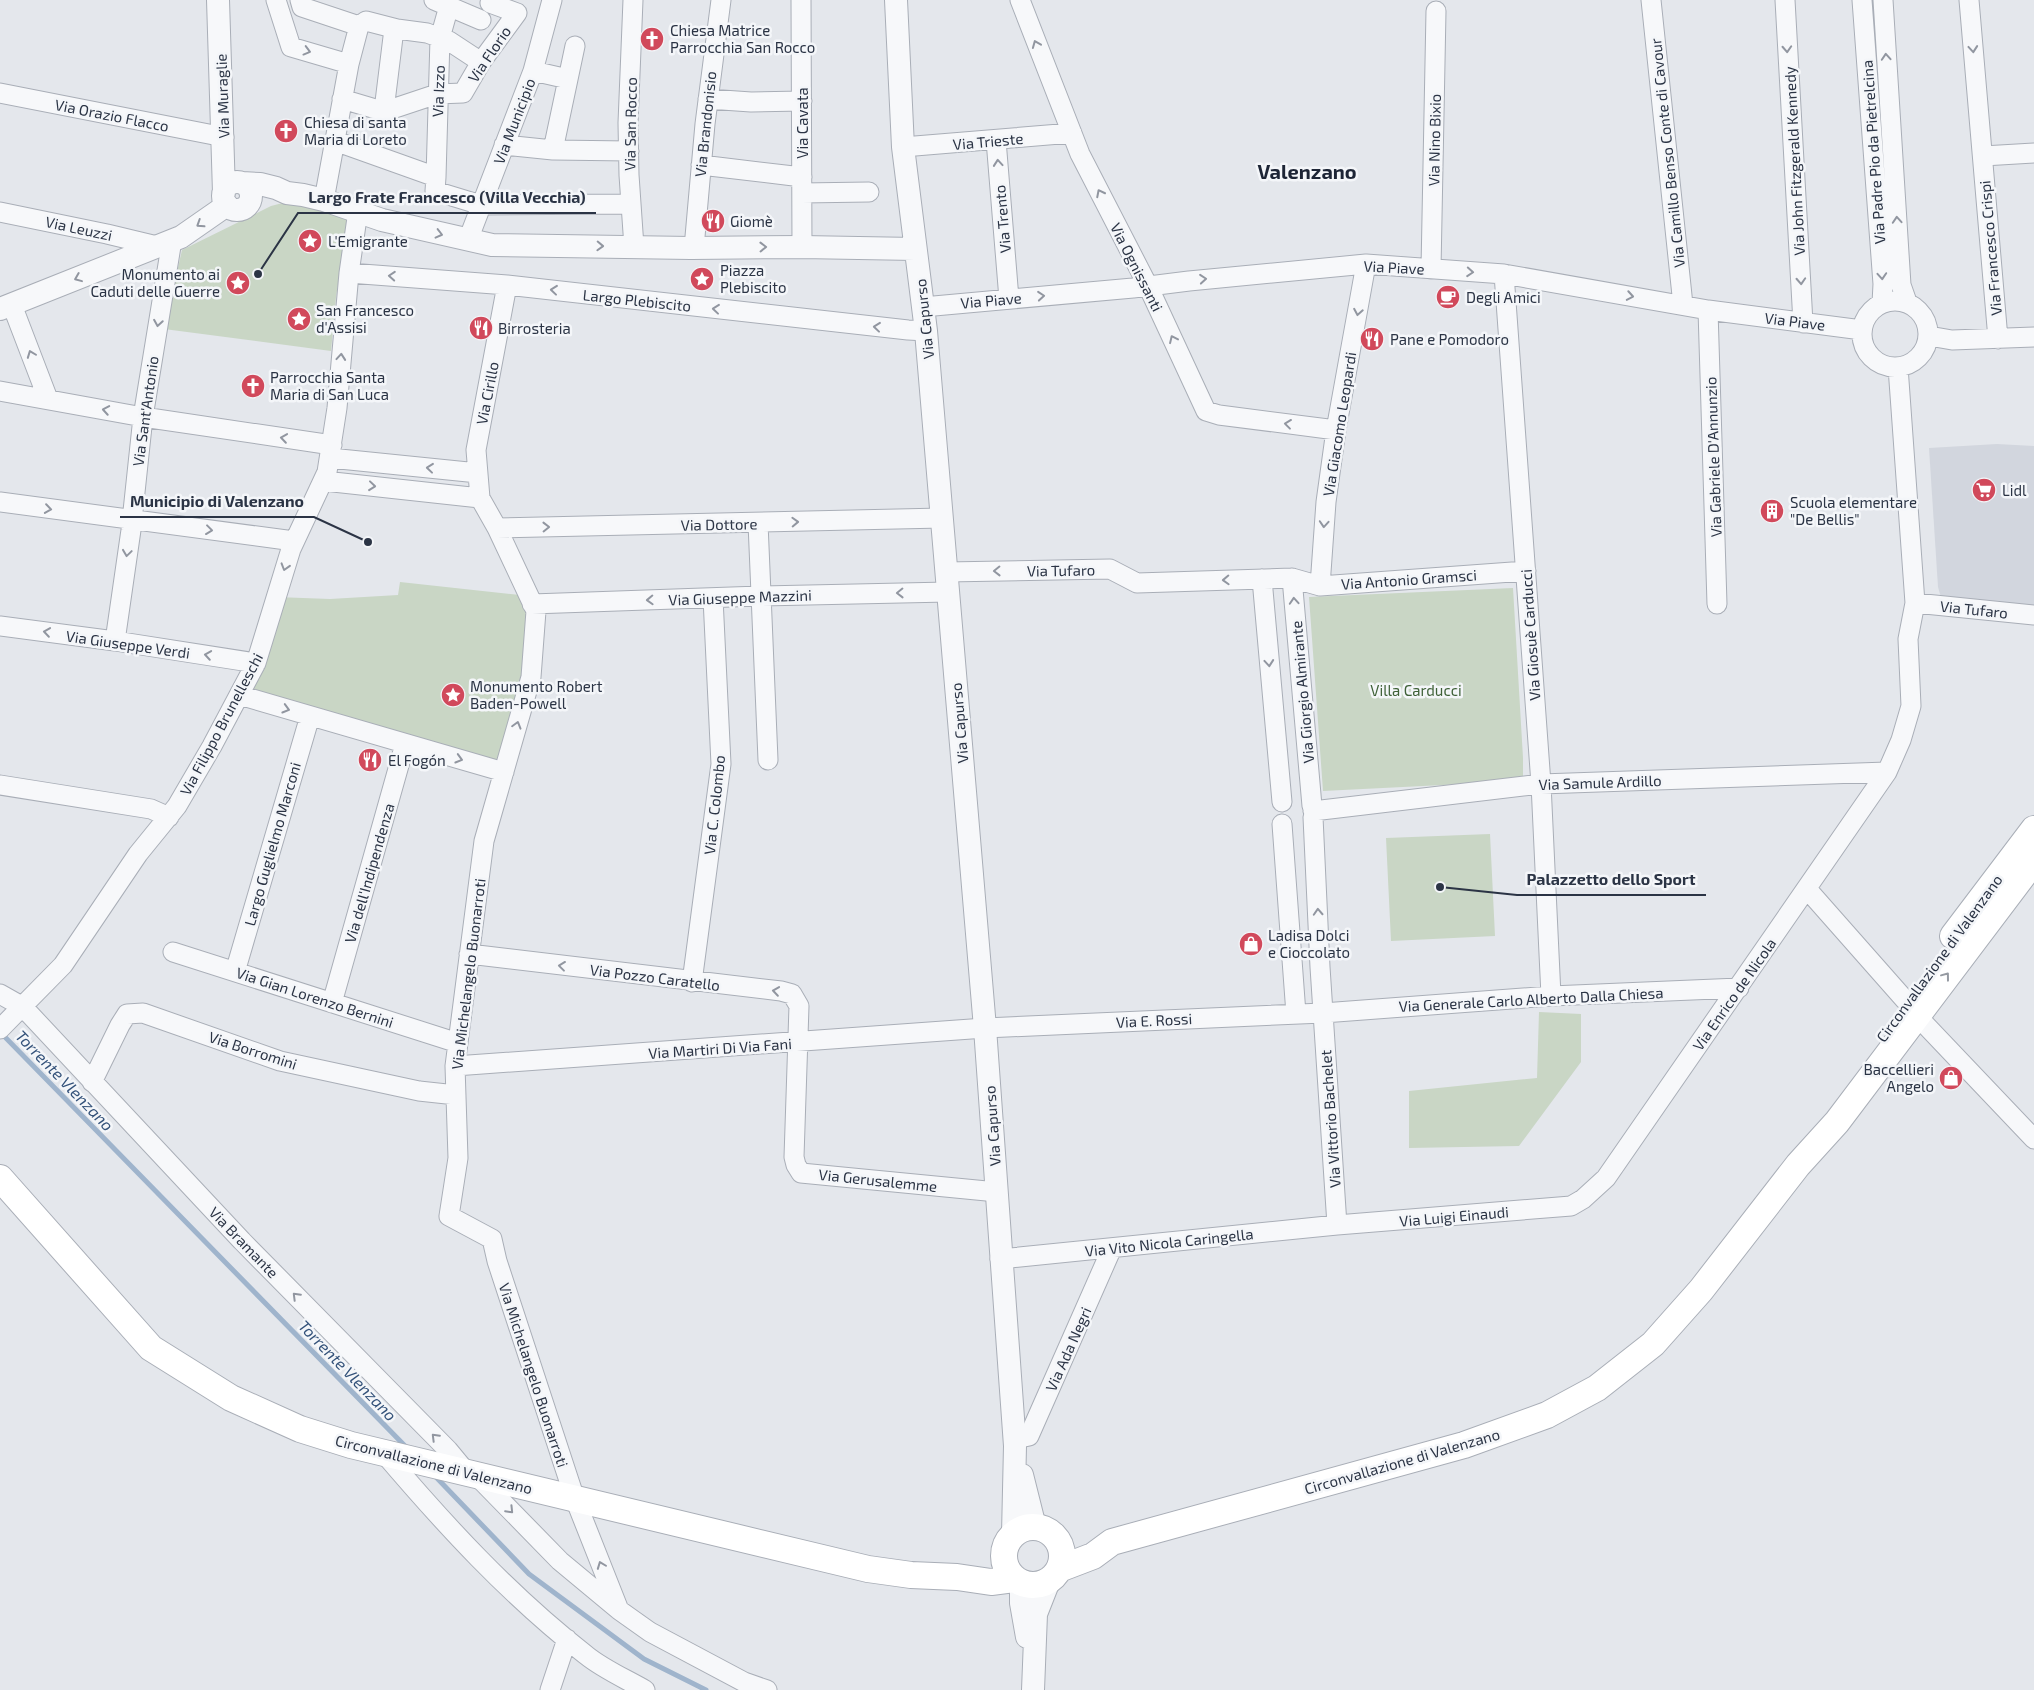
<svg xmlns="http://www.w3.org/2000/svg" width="2034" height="1690" font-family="'Exo 2',sans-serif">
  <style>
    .built { fill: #d2d6de }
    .green { fill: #c9d6c5 }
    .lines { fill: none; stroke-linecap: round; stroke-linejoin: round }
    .stream { stroke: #9fb4cc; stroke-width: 5 }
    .minor-casing { stroke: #a9aeb7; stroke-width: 21 }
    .tertiary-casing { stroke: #a9aeb7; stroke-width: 24 }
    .secondary-casing { stroke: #a9aeb7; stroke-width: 28 }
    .minor { stroke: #f7f8fa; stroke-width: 19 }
    .tertiary { stroke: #f7f8fa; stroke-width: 22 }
    .secondary { stroke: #fff; stroke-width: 26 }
    .oneway { stroke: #9196a0 }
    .oneway2 { stroke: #959aa2 }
    .labels { text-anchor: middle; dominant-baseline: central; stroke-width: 5; stroke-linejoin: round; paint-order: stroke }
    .poi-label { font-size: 15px; fill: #2b3445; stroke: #f4f6f9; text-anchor: start }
    .street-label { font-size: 15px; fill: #2b3445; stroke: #f4f6f9 }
    .park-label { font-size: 15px; fill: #3f6138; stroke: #f4f6f9 }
    .water-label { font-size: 16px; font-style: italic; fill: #34527a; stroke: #f4f6f9 }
    .district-label { font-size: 20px; font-weight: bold; fill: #1d2536; stroke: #f4f6f9 }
    .leader { fill: none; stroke: #2b3445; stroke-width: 2 }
    .callout-dot { fill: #2b3445; stroke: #f4f6f9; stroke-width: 2 }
    .callout-label { font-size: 16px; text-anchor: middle; font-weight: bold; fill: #2b3445; stroke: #f4f6f9; stroke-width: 5; stroke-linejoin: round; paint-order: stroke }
  </style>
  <rect width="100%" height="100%" fill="#e4e7ec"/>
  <path class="built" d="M1997,444l37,2v162l-92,-7 -4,-14 -9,-139z"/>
  <path class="green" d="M298,199l50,19 -12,79 -5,54 -167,-22 18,-79 89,-44z
    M400,582l120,13 16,16 -32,161 -265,-77 37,-98 54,2 68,-4z
    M1513,588l10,170v23l-200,10 -14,-194z
    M1490,834l5,102 -104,5 -5,-103z
    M1539,1012l42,2v48l-62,84 -110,2v-57l128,-13z"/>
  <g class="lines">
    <path class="stream" d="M0,1032l407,416
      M434,1475l95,99 115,85 62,31"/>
    <g class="minor-casing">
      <path id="minor" d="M276,0l15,47 58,17
        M300,0l2,7 57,19
        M434,0l47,20
        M633,0l-5,123 1,52 5,72
        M801,0l1,247
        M1020,0l60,154 68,132 58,125 13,4 117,15
        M1651,0l32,305
        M1785,0l18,323
        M1862,0l21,284 -1,19
        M1883,0l18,285 6,17
        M1969,0l29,339
        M359,26l7,-5 31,8 30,4 22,8 32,21
        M533,71l35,8
        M0,93l224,44
        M342,99l37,11h10l48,-16 26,-1 18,-31 36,-49 -27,-10 1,-3
        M708,99l43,3 51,-1
        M384,110l10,-81
        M996,140l13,159
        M335,141l101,36 -1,14 46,14 150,-1
        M504,145l49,5 76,1
        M903,147l169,-14
        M553,150l22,-104
        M1983,156l51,-3
        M701,165l101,12
        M436,177l4,-139 9,-32
        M802,193l67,-1
        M324,200l25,-136 10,-38
        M0,212l107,22 50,12
        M468,240l65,-169 19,-71
        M694,248l11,-124 16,-124
        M1431,269l5,-258
        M349,273l158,12 401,45 18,1
        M1504,274l37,510 10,212
        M507,285l-31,165 4,48 17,30 39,83 -5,66 -47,164 -29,225 3,92 -9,58 43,23 5,22 78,238 44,111
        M1862 334a33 33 0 1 1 66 0a33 33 0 1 1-66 0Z
        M12,305l36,94
        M923,307l210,-19 56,-7 177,-17 138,10 204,36 154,20
        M1708,310l9,294
        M1929,336l23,4 82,-3
        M0,391l143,26 189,28
        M330,458l148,15
        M324,481l156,17
        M0,502l294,39
        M758,523l10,237
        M497,528l445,-10
        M946,572l164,-3 27,14 155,-5 28,8 206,-15
        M1292,578l20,228
        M1262,579l20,223
        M1320,586l6,-84 10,-72 30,-166
        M1915,603l119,12
        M532,604l228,-8 188,-4
        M0,626l115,15 141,22
        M115,641l16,-111 12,-113 29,-177
        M239,695l265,77
        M0,785l151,24 18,8
        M1313,811l228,-27 346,-12
        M1313,817l7,150 17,258
        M1282,824l14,190
        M1807,889l98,111
        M173,952l285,91
        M469,954l312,37 11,3 7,12 -5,151 2,8 5,8 196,19
        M235,972l75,-256
        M692,982l29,-218 -8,-166
        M0,994l23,13 219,234 206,209 19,23
        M332,1003l73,-259
        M1917,1016l117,123
        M0,1029l63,-64 75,-111 39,-48 35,-60 44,-83 35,-114 36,-77 10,-64 12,-135 9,-62
        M455,1066l530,-38 338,-15 228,-17 188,-8
        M92,1082l28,-57 7,-11 16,-1 137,48 139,30 37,4
        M1000,1259l337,-34 234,-19 12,-7 23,-21 281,-406 14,-32 10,-34 -3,-67 7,-36 -17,-236
        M1015,1439l14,-3 83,-188
        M382,1451c62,73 128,145 204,204 17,14 40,24 59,35
        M476,1475l84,86 59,49 31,22 94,50 23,8
        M550,1690l17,-51"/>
    </g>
    <g class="tertiary-casing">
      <path id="tertiary" d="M218,0l6,193
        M896,0l7,147 23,184 59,697 30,418 -2,88
        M223 196a14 14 0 1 1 28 0a14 14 0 1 1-28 0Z
        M242,183l18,1 16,4 11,5 16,2 21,5 58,20 110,25 199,3 111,-1 113,2
        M0,309l181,-72 46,-32
        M1022,1475l13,52
        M1021,1583v20l6,34
        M1033,1690l3,-76 13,-33"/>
    </g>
    <g class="secondary-casing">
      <path id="secondary" d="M1953,936l81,-107
        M0,1178l151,170 80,50 69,31 51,16 517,124 43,6 46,2 34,5 23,-3
        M1004 1556a29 29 0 1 1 58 0a29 29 0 1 1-58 0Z
        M1059,1569l34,-13 19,-14 352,-97 83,-30 50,-27 56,-44 48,-54 97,-125 39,-43 197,-261"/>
    </g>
    <use href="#minor" class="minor"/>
    <use href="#tertiary" class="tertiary"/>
    <use href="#secondary" class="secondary"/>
  </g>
  <defs><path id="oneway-chevron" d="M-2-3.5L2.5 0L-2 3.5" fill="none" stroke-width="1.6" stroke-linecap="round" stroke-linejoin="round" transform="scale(1.25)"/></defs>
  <g class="oneway">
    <use href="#oneway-chevron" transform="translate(1036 44) rotate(-112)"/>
    <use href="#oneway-chevron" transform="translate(1787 49) rotate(87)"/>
    <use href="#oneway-chevron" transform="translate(1973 49) rotate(85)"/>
    <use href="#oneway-chevron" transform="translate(307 51) rotate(15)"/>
    <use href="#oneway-chevron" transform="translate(1886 57) rotate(-94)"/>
    <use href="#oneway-chevron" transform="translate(998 163) rotate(-95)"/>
    <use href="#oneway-chevron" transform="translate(1100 193) rotate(-117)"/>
    <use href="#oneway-chevron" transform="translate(1897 220) rotate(-94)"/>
    <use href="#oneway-chevron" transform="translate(200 224) rotate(147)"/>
    <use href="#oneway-chevron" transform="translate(439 234) rotate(14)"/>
    <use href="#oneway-chevron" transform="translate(600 246) rotate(2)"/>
    <use href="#oneway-chevron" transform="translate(763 247) rotate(-1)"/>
    <use href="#oneway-chevron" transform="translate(1470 272) rotate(4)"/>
    <use href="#oneway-chevron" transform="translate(392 276) rotate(-176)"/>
    <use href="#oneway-chevron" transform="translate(1882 276) rotate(86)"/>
    <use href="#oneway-chevron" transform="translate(78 278) rotate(158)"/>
    <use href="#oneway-chevron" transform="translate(1203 279) rotate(-5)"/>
    <use href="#oneway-chevron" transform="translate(1801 281) rotate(87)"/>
    <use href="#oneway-chevron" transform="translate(554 290) rotate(-174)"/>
    <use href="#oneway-chevron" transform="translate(1041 296) rotate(-5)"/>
    <use href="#oneway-chevron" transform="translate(1630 296) rotate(10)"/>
    <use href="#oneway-chevron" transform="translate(716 309) rotate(-174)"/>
    <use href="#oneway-chevron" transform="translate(1358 312) rotate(100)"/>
    <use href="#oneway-chevron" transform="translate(158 323) rotate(99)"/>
    <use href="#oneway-chevron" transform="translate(877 327) rotate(-174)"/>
    <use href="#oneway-chevron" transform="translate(1173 339) rotate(-115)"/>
    <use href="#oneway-chevron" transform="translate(31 354) rotate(-111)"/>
    <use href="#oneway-chevron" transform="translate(341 357) rotate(-85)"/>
    <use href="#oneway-chevron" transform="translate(106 410) rotate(-170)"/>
    <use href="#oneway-chevron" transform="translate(1288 424) rotate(-173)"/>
    <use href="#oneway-chevron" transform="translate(284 438) rotate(-172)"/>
    <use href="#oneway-chevron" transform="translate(430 468) rotate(-174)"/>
    <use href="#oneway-chevron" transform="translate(372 486) rotate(6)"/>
    <use href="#oneway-chevron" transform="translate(48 509) rotate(8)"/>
    <use href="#oneway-chevron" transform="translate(795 522) rotate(-2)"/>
    <use href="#oneway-chevron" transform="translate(1324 524) rotate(94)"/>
    <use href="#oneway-chevron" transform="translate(546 527) rotate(-1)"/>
    <use href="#oneway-chevron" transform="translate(209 530) rotate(7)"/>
    <use href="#oneway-chevron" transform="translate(127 553) rotate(98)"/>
    <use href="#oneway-chevron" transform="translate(285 567) rotate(107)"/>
    <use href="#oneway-chevron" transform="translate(997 571) rotate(179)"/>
    <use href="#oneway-chevron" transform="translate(1226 580) rotate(178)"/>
    <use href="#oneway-chevron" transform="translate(900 593) rotate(179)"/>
    <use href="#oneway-chevron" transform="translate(650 600) rotate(178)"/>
    <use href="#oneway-chevron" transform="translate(1294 601) rotate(-94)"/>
    <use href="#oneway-chevron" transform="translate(47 632) rotate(-172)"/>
    <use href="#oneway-chevron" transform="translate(208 655) rotate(-171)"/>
    <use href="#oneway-chevron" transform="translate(1269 663) rotate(85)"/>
    <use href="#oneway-chevron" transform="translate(286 709) rotate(16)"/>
    <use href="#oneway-chevron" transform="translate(517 725) rotate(-74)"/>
    <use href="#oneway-chevron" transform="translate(459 759) rotate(16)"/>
    <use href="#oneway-chevron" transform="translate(1318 912) rotate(-93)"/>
    <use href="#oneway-chevron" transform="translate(562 966) rotate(-173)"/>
    <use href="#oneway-chevron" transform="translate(776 991) rotate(-172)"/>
    <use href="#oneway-chevron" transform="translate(296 1296) rotate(-135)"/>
    <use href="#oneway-chevron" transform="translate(435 1437) rotate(-135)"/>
    <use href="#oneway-chevron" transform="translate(510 1510) rotate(46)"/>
    <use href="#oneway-chevron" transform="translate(601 1565) rotate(-111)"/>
  </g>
  <use class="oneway2" href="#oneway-chevron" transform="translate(1946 976) rotate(-53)"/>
  <defs>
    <g id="church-disc" transform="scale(1.25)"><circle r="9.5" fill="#d1495b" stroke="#f4f6f9"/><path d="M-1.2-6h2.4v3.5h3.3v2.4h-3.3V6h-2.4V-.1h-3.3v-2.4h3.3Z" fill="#fff"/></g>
    <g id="restaurant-disc" transform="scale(1.25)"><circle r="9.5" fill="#d1495b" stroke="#f4f6f9"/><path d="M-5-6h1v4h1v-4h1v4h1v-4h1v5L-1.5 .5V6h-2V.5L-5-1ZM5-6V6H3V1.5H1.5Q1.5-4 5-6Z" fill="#fff"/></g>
    <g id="sight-disc" transform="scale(1.25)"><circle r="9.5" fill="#d1495b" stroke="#f4f6f9"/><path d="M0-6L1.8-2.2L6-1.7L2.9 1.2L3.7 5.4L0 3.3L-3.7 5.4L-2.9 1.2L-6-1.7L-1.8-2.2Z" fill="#fff"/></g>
    <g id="cafe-disc" transform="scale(1.25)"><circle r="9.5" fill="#d1495b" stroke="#f4f6f9"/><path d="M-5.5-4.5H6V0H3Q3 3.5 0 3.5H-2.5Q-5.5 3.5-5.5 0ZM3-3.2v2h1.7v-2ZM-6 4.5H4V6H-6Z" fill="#fff"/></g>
    <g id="supermarket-disc" transform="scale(1.25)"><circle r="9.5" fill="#d1495b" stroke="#f4f6f9"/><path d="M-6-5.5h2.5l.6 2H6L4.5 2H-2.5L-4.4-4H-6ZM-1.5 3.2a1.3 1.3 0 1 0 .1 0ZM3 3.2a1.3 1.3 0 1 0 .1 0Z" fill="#fff"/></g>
    <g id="building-disc" transform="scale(1.25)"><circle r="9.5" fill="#d1495b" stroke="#f4f6f9"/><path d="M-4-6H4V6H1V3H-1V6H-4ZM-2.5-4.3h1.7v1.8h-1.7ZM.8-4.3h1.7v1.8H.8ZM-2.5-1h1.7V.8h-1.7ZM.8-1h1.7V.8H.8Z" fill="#fff"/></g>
    <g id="shop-disc" transform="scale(1.25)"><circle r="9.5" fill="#d1495b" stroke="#f4f6f9"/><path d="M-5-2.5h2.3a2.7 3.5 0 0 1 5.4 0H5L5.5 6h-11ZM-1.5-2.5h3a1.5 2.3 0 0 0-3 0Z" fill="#fff"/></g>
  </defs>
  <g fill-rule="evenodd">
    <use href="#church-disc" x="652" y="39"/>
    <use href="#church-disc" x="286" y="131"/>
    <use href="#restaurant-disc" x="713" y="221"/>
    <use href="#sight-disc" x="310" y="241"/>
    <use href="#sight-disc" x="702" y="279"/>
    <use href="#sight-disc" x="238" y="283"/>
    <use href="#cafe-disc" x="1448" y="297"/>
    <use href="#sight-disc" x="299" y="319"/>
    <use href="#restaurant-disc" x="481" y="328"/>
    <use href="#restaurant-disc" x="1372" y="339"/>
    <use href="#church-disc" x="253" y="386"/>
    <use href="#supermarket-disc" x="1984" y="490"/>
    <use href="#building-disc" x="1772" y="511"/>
    <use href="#sight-disc" x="453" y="695"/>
    <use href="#restaurant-disc" x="370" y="760"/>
    <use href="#shop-disc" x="1251" y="944"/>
    <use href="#shop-disc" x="1951" y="1078"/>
  </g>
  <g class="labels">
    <g class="poi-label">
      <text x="670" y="30">Chiesa Matrice<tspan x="670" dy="17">Parrocchia San Rocco</tspan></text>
      <text x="304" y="122">Chiesa di santa<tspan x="304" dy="17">Maria di Loreto</tspan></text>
      <text x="730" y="221">Giomè</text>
      <text x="328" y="241">L'Emigrante</text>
      <text x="720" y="270">Piazza<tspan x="720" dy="17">Plebiscito</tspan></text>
      <text x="220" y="274" text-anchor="end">Monumento ai<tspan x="220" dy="17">Caduti delle Guerre</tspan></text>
      <text x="1466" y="297">Degli Amici</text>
      <text x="316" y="310">San Francesco<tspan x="316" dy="17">d'Assisi</tspan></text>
      <text x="498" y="328">Birrosteria</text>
      <text x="1390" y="339">Pane e Pomodoro</text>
      <text x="270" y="377">Parrocchia Santa<tspan x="270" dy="17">Maria di San Luca</tspan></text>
      <text x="2002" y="490">Lidl</text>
      <text x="1790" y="502">Scuola elementare<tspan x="1790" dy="17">"De Bellis"</tspan></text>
      <text x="470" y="686">Monumento Robert<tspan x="470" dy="17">Baden-Powell</tspan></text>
      <text x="388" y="760">El Fogón</text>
      <text x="1268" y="935">Ladisa Dolci<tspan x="1268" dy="17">e Cioccolato</tspan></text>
      <text x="1934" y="1069" text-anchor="end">Baccellieri<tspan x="1934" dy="17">Angelo</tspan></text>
    </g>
    <g class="street-label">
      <text transform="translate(489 54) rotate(-56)">Via Florio</text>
      <text transform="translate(438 91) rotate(-88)">Via Izzo</text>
      <text transform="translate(222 96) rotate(-92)">Via Muraglie</text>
      <text transform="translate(112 115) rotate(11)">Via Orazio Flacco</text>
      <text transform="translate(514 121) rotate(-69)">Via Municipio</text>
      <text transform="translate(802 123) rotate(-90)">Via Cavata</text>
      <text transform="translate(630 124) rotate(-89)">Via San Rocco</text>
      <text transform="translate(705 124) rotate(-84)">Via Brandonisio</text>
      <text transform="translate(1434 140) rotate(-89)">Via Nino Bixio</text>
      <text transform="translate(988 141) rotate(-5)">Via Trieste</text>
      <text transform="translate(1873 152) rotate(-94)">Via Padre Pio da Pietrelcina</text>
      <text transform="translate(1667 153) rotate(-96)">Via Camillo Benso Conte di Cavour</text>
      <text transform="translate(1794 161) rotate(-93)">Via John Fitzgerald Kennedy</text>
      <text transform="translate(1002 219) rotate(-95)">Via Trento</text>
      <text transform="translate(79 228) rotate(12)">Via Leuzzi</text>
      <text transform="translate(1990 248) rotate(-95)">Via Francesco Crispi</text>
      <text transform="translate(1137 267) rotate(63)">Via Ognissanti</text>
      <text transform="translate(1394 267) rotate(3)">Via Piave</text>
      <text transform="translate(637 300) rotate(6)">Largo Plebiscito</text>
      <text transform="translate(991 300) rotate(-5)">Via Piave</text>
      <text transform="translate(924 319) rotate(-96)">Via Capurso</text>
      <text transform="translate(1795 321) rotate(7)">Via Piave</text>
      <text transform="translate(487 393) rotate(-79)">Via Cirillo</text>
      <text transform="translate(145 411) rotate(-82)">Via Sant'Antonio</text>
      <text transform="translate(1339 424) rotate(-81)">Via Giacomo Leopardi</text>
      <text transform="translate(1713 457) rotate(-92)">Via Gabriele D'Annunzio</text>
      <text transform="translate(719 524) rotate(-1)">Via Dottore</text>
      <text transform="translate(1061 570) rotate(-1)">Via Tufaro</text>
      <text transform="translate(1409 579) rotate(-4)">Via Antonio Gramsci</text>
      <text transform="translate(740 597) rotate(-2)">Via Giuseppe Mazzini</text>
      <text transform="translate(1974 609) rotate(6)">Via Tufaro</text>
      <text transform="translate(1530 635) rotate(-94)">Via Giosuè Carducci</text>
      <text transform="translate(128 644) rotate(8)">Via Giuseppe Verdi</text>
      <text transform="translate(1302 692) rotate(-95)">Via Giorgio Almirante</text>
      <text transform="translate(959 723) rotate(-95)">Via Capurso</text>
      <text transform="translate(221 724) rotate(-62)">Via Filippo Brunelleschi</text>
      <text transform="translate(1600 782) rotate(-2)">Via Samule Ardillo</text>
      <text transform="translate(714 805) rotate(-84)">Via C. Colombo</text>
      <text transform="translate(272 844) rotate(-74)">Largo Guglielmo Marconi</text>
      <text transform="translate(369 873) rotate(-74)">Via dell'Indipendenza</text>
      <text transform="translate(1939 958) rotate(-54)">Circonvallazione di Valenzano</text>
      <text transform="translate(468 974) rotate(-83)">Via Michelangelo Buonarroti</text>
      <text transform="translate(655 977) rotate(7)">Via Pozzo Caratello</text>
      <text transform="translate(1734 994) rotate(-55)">Via Enrico de Nicola</text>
      <text transform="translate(315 997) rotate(18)">Via Gian Lorenzo Bernini</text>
      <text transform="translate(1531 999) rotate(-3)">Via Generale Carlo Alberto Dalla Chiesa</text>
      <text transform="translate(1154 1020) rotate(-3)">Via E. Rossi</text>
      <text transform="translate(720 1048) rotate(-4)">Via Martiri Di Via Fani</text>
      <text transform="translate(253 1050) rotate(18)">Via Borromini</text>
      <text transform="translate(1330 1119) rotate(-94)">Via Vittorio Bachelet</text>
      <text transform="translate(992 1126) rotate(-94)">Via Capurso</text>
      <text transform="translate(878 1180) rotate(6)">Via Gerusalemme</text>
      <text transform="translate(1454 1216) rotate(-5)">Via Luigi Einaudi</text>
      <text transform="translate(244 1242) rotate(46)">Via Bramante</text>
      <text transform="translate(1169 1242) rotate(-6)">Via Vito Nicola Caringella</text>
      <text transform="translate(1068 1349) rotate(-66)">Via Ada Negri</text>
      <text transform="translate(534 1375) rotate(72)">Via Michelangelo Buonarroti</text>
      <text transform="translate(1402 1461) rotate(-16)">Circonvallazione di Valenzano</text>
      <text transform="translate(434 1464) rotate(14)">Circonvallazione di Valenzano</text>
    </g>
    <g class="park-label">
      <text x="1416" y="690">Villa Carducci</text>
    </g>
    <g class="water-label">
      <text transform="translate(65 1080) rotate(46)">Torrente Vlenzano</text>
      <text transform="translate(348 1370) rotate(46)">Torrente Vlenzano</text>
    </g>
    <g class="district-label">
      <text x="1307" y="171">Valenzano</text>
    </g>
  </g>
  <path class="leader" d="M258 274L298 213H596M368 542L314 517H120M1440 887L1517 895H1706"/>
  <g class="callout-dot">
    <circle cx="258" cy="274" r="5"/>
    <circle cx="368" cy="542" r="5"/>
    <circle cx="1440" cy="887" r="5"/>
  </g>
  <g class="callout-label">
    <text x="447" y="203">Largo Frate Francesco (Villa Vecchia)</text>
    <text x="217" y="507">Municipio di Valenzano</text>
    <text x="1611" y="885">Palazzetto dello Sport</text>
  </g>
</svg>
